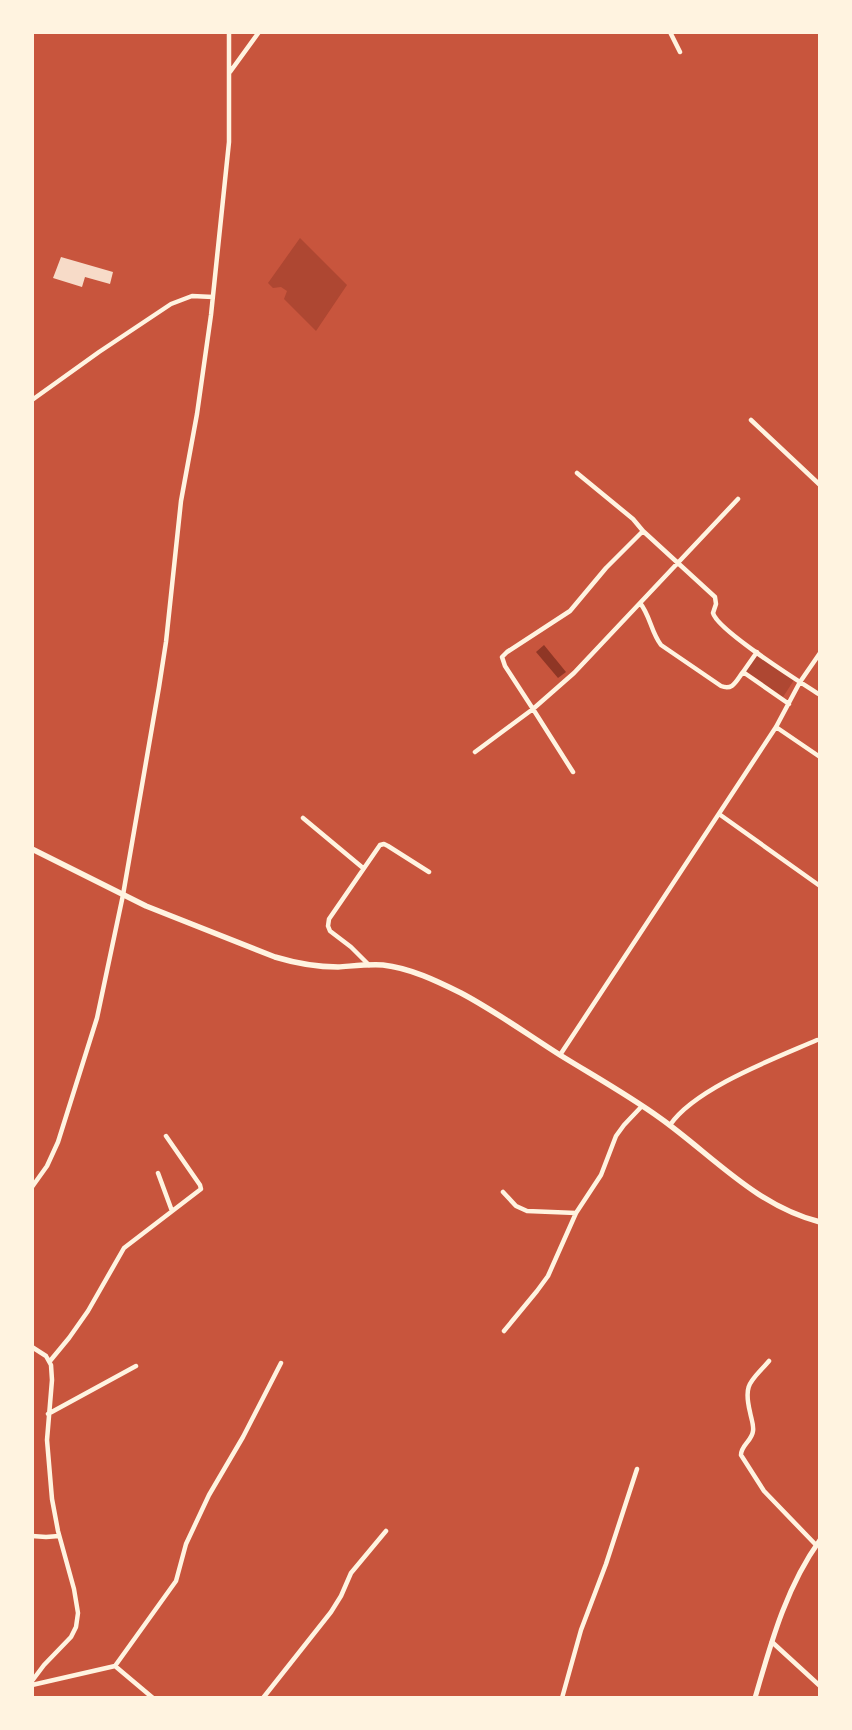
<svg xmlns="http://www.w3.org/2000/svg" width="852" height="1730" font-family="Signika,sans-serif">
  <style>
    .green { fill: #ae4732 }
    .water { fill: #8f3625 }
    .building { fill: #f7dbc8 }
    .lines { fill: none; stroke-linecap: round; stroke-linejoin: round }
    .minor { stroke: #fff3e0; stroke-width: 4.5 }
    .tertiary { stroke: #fff3e0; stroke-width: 5 }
    .secondary { stroke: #fff3e0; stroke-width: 5.5 }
  </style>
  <rect width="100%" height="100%" fill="#c8553d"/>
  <path class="green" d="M300,238l47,47 -31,46 -32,-32 3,-8 -6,-4 -8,1 -5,-5z
    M757,655l37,25 -11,17 -37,-26z"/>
  <path class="water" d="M544,645l22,27 -8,6 -22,-26z"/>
  <path class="building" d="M61,257l52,15 -3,12 -25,-7 -3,10 -29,-9z"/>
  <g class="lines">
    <path class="minor" d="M670,32l10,20
      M230,72l29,-40
      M32,400l67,-48 72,-48 21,-8 21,1
      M751,420l69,65
      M577,473l56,46 10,12
      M640,603l98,-104
      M743,672l14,-20
      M789,704l-46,-32c-7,9 -10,19 -22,14l-60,-41c-10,-13 -11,-30 -21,-42l-66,70 -41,36 -28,-43 -3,-9 5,-5 63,-41 36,-43 37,-37 72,66 1,7 -3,9c4,17 87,69 107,82
      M776,727l44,30
      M475,752l58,-43 40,63
      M719,814l101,72
      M303,818l60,50
      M369,965l-18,-18 -21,-16 -2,-5 1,-7 51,-74 4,-1 4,2 41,26
      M560,1055l216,-328 24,-45 20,-29
      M670,1125c25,-37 106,-67 147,-85
      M158,1173l14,38
      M32,1187l15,-21 11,-24 39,-124 26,-123 36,-208 7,-45 15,-141 16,-87 14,-99 18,-173v-110
      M503,1192l13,14 11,5 49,2
      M504,1331l33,-40 11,-15 28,-63 25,-38 15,-39 8,-11 18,-19
      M32,1347l14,9 5,9 1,15 -5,60 5,59 6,32 16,58 4,24 -2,14 -5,10 -27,28 -12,16
      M50,1361l19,-23 19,-27 36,-63 77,-59 -1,-4 -34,-49
      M769,1361c-18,21 -26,22 -19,51 1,6 4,13 3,19 -1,10 -12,14 -12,24l23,36 52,54
      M48,1414l88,-48
      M32,1536l14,1 13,-1
      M772,1642l48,44
      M115,1666l61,-85 10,-37 23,-49 34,-58 38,-74
      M32,1685l83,-19 38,32
      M263,1698l68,-86 10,-16 10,-23 35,-42
      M562,1698l19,-68 25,-66 31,-95"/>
    <path class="tertiary" d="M755,1698c16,-55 31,-111 65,-158"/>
    <path class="secondary" d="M32,849l114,57 129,51c20,6 41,10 63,10 15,-1 30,-3 45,-2 27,3 54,16 78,28 34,18 66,41 99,62 34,21 68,40 100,63 52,37 96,88 160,104"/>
  </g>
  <rect width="852" height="1730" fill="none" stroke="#fff3e0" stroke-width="68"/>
</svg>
